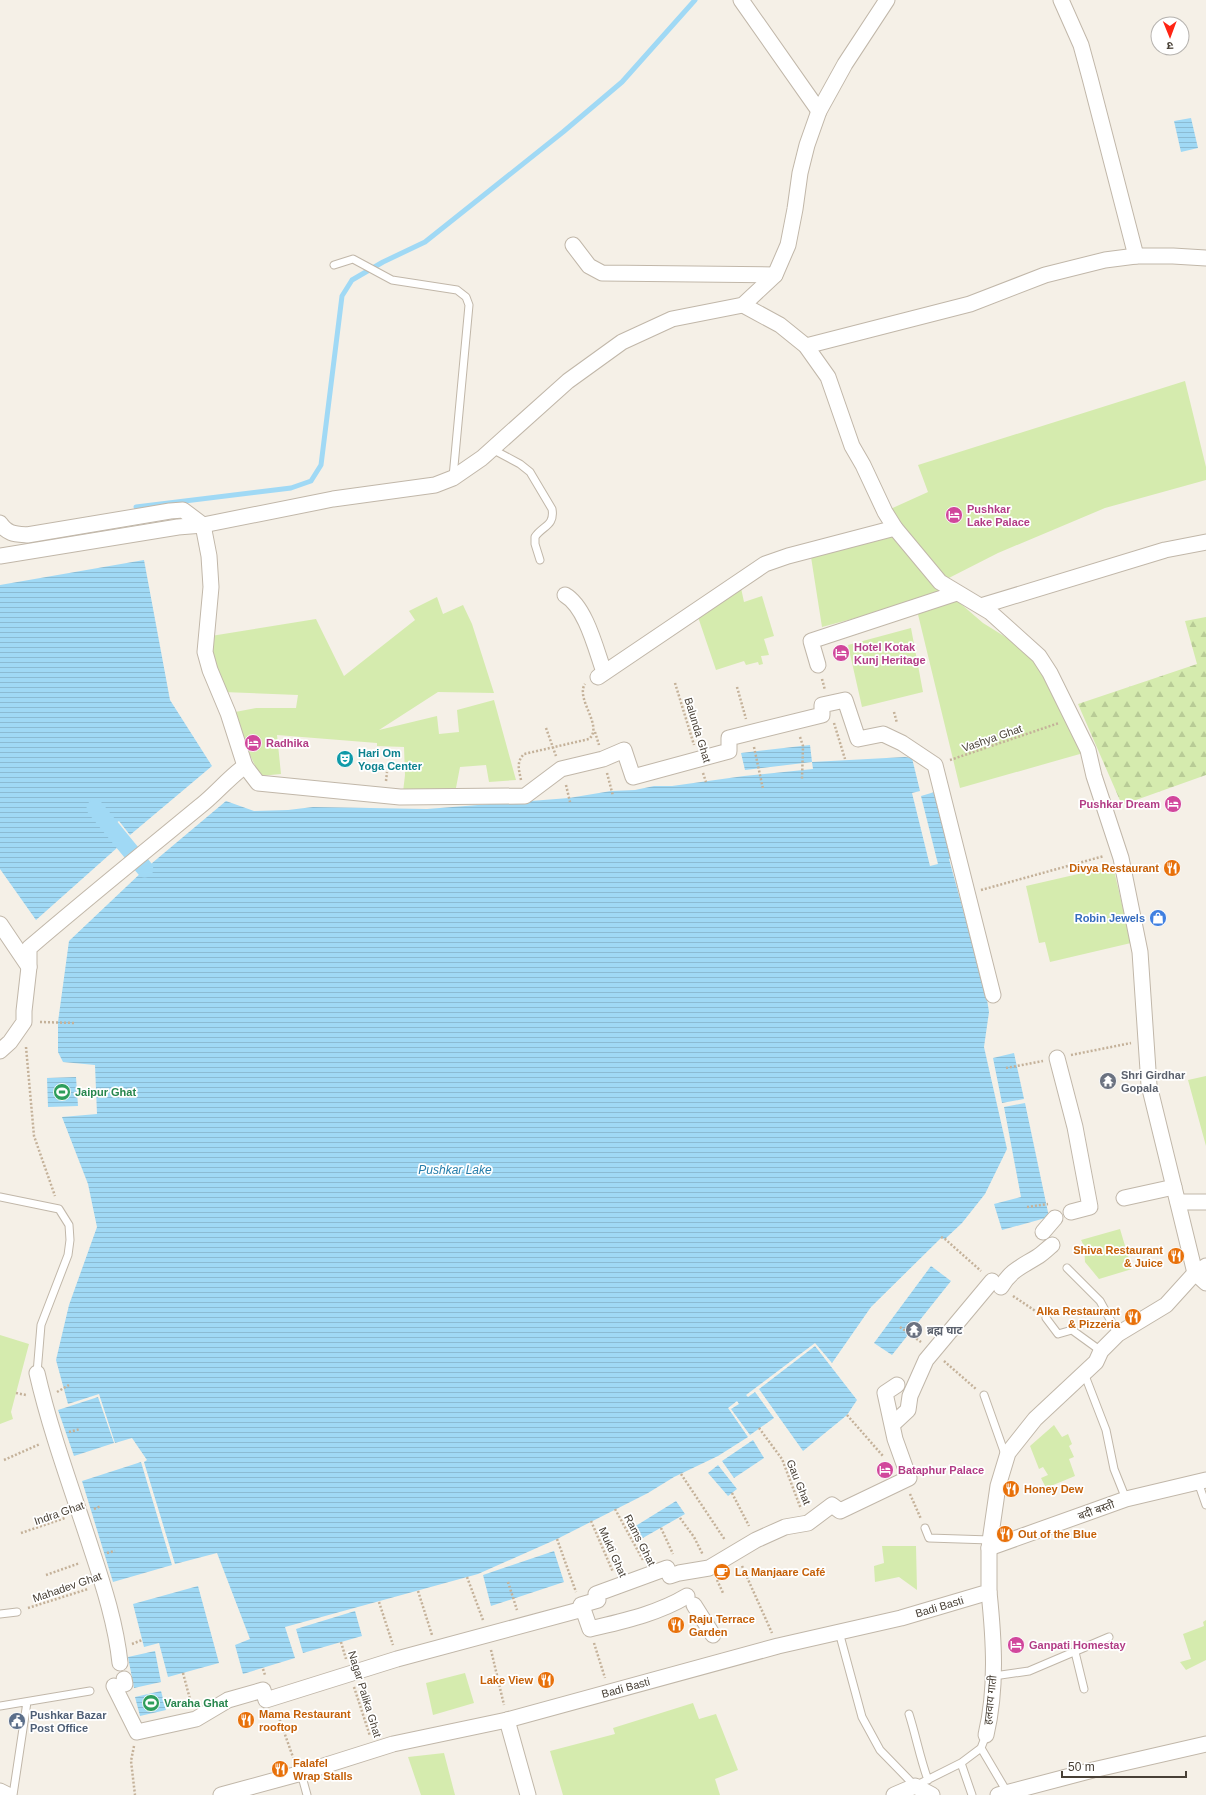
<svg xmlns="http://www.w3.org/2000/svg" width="1206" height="1795" font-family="Arial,'Noto Sans Devanagari',sans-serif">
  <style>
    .green { fill: #d5ebae }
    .forest { fill: url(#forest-firs) }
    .water { fill: url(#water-rules) }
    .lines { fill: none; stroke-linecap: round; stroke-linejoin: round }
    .stream { stroke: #a0d9f5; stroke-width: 5 }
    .canal { stroke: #a0d9f5; stroke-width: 17 }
    .lane-casing { stroke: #c1b7a9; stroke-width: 9 }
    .street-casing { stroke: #c1b7a9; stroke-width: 17 }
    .path { stroke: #c4b199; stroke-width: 2.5; stroke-dasharray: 2 2; stroke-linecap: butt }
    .lane { stroke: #fff; stroke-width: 7 }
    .street { stroke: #fff; stroke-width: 15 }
    .labels { text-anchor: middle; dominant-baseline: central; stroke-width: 3.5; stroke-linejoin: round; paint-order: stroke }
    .hotel-label { font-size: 11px; font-weight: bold; fill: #b23c85; stroke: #fff; text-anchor: start }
    .street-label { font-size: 11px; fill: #484036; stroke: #fff }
    .culture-label { font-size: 11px; font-weight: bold; fill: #0d838f; stroke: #fff; text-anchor: start }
    .food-label { font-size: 11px; font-weight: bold; fill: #c56008; stroke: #fff; text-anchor: start }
    .shop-label { font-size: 11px; font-weight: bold; fill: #366cbe; stroke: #fff; text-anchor: end }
    .worship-label { font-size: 11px; font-weight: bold; fill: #5b616d; stroke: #fff; text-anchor: start }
    .leisure-label { font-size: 11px; font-weight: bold; fill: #27864d; stroke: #fff; text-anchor: start }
    .service-label { font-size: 11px; font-weight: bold; fill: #4e5e75; stroke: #fff; text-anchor: start }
    .water-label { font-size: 12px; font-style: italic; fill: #257dab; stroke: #fff }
  </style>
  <defs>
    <pattern id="forest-firs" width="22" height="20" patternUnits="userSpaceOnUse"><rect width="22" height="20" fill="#d5ebae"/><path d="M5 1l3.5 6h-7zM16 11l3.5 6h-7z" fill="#b8cb96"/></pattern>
    <pattern id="water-rules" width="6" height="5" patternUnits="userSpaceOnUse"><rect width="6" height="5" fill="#a0d9f5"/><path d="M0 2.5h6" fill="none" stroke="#8bbbd3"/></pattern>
  </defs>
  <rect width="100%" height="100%" fill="#f5f0e7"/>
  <path class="green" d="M1185,381l21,86v13l-101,28 -107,45 -57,29 -55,-71 42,-19 -10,-27z
    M894,531l38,48 51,44 69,43 35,86 -127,36 -45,-186 -93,25 -11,-70z
    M741,588l3,14 18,-6 12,40 -10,3 5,16 -8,1 2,8 -4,1 -1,-3 -12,3 -2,-4 -28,9 -18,-53z
    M437,597l6,17 20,-9 9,19 22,69 -56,-1 -59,38 58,-14 2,18 20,-2 -2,-22 37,-10 22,80 -27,2 -3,-17 -26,2 -5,26 -52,-1 2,-17 -1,-28 -27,-1v-3l-100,-8 4,39 -21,2 -30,-63 26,-5h40l2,-13 -75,-3 -16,-41 4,-15 105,-17 28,57 71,-56 -6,-9z
    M911,628l12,64 -61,15 -14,-62z
    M1113,866l18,77 -81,19 -5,-20 -6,1 -13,-57z
    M1206,1076v70l-18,-66z
    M1120,1229l12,40 -33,10 -14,-17 -1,-16 -3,-6z
    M0,1335l29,9 -18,68 2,7 -13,5z
    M1054,1425l8,12 6,-3 4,10 -3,2 5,11 -5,2 6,17 -29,12 -5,-10 7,-3 -5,-8 -4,2 -9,-23z
    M882,1546h34l1,44 -18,-13 -24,5 -1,-16 10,-3z
    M1206,1620v40l-20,10 -6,-8 11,-3 -8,-25 21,-8 -1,-4z
    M465,1673l9,30 -41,12 -7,-32z
    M693,1703l6,16 17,-5 22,56 -23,9 5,16h-157l-13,-44 65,-17 -2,-6z
    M444,1753l11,42h-34l-13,-38z"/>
  <path class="forest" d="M1206,617v158l-84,30 -44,-101 119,-40 -12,-43z"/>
  <path class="water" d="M1191,118l7,30 -17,4 -7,-31z
    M144,560l26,140 42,66 -82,69 -11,-14 -13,8 12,18 -82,73 -36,-51v-284z
    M810,745l2,17 93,-5 7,1 8,33 -8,2 18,73 8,-2 -17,-68 17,-5 17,66 -6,2 37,134 3,19 -5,35 23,102 -22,45 -23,29 -17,16 -4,-1 -70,69 -39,56 -17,-20 -69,52 2,2 7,-5 19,26 -24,17 -19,-26 8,-5 -2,-3 -9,7 20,29 -30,19 -44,21 -26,16 -91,46 -79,35 -193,53 10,31 -52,16 -8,-29 15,-6 -33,-86 -42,11 -31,-102 3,-2 -15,-22 -17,5 -16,-49 -31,10 -12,-44 13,-55 28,-78 -9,-43 -26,-67 35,-3 -2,-49 -32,-3 -5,-10v-30l11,-81 76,-72 81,-68 28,10 34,-1 25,-3 114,2 142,-11 42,-7 24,-1 19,-4h18l72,-10 69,-7 -1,-7 -67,8 -4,-17z
    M1014,1053l10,46 -22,4 -9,-45z
    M76,1077l2,29 -30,1 -1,-29z
    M1025,1103l24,114 -47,13 -8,-26 27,-7 -17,-90z
    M931,1266l20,15 -59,74 -18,-12z
    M815,1346l42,54 -10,15 -44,36 -44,-62z
    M98,1397l16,46 -40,13 -16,-46z
    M753,1440l11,18 -30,20 -12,-17z
    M141,1462l31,103 -59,17 -31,-101z
    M718,1465l19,24 -9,7 -20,-23z
    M676,1501l9,13 -44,25 -7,-12z
    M554,1551l10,31 -73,24 -8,-31z
    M198,1586l21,77 -51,14 -9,-34 -15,4 -11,-43z
    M355,1611l7,25 -59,17 -7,-24z
    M155,1651l6,31 -27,6 -6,-31z
    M161,1691l5,19 -26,6 -5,-19z"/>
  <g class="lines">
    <path class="stream" d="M136,507l155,-19 20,-7 10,-16 21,-169 10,-16 31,-18 42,-20 138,-110 59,-50 73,-82"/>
    <path class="canal" d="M95,808l50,61"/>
    <g class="lane-casing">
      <path id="lane" d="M334,265l19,-6 39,21 65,10 9,7 3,8 -16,172
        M492,449l28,15 10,8 22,37c3,17 -10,17 -17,28v7l5,16
        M0,1197l59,12 10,16 1,15 -2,15 -27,70 -4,48
        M1067,1268l33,33 18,33
        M1046,1318l12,16 14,-4 29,21
        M1084,1373l22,57 8,39 12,30
        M984,1395l22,62
        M1198,1482l8,23
        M925,1528l4,10 61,2
        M0,1614l17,-2
        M839,1632l23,85 18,33 35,36 46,-23
        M1075,1652l9,37
        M994,1676l35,-5 80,-34
        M0,1706l90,-15
        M909,1714c7,22 11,44 19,66
        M981,1748l26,44
        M301,1773l6,22
        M13,1795l14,-93
        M972,1795l-11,-32 20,-15 5,-13"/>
    </g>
    <g class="street-casing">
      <g id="street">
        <path d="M741,0l78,111"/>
        <path d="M1061,0l20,45 9,33 46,178"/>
        <path d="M573,245l16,21 13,7 173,2"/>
        <path d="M743,305l37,20 26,21 22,31 24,69 11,19 22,47 10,16 45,54 50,30 49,44 11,17 38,77 6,26 27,82 19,94 9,133 46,188 11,10"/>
        <path d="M806,346l164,-42 75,-29 60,-15 31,-4h37l33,2"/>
        <path d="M0,523c7,11 15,11 27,12l143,-24 13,-1 20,15 6,31 2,31 -6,65 5,18 18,43 17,53c-17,12 -30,29 -46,41 -57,47 -114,93 -170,141v19l-5,44v11l-14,20 -10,9"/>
        <path d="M0,556l178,-29 25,-2 130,-26 102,-14 18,-7 29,-20 86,-77 54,-39 50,-23 71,-14 32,-30 13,-30 7,-36 5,-36 7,-28 12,-34 26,-47 42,-64"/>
        <path d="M565,595c21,12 31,55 39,77"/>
        <path d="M981,606l184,-56 41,-8"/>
        <path d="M818,665l-7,-24 146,-48"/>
        <path d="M598,677l167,-113 23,-8 107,-28"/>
        <path d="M245,766l13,17 142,14 125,-1 36,-27 42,-10 21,-9 9,27 96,-26v-13l93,-23v-10l23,-5 13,39 25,-5 19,9 33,22 58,230"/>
        <path d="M0,924l29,43"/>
        <path d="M1057,1058l18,69 15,80 -19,5"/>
        <path d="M1124,1198l50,-11"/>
        <path d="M1178,1202h28"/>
        <path d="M1043,1232l12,-14"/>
        <path d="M1001,1287c10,-17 20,-20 36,-30 5,-3 10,-8 15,-12"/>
        <path d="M37,1373c14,61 36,119 55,178 12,36 24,74 28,112"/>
        <path d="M893,1424l15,-14 2,-14 16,-36 66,-79"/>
        <path d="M989,1548l137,-49 80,-19"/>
        <path d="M581,1605l17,-5 -2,-6 71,-26 3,8 9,-3 30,-5 47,-28 29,-13 23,-4 24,-18 8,6 69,-33 -14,-39 -10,-46 12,-8"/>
        <path d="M694,1605l19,30"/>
        <path d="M124,1679l1,5"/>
        <path d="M114,1686l23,46 59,-13 32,-19 35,-10 3,10 131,-41 186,-50 7,20c33,-8 67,-15 97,-33"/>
        <path d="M507,1720l21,75"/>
        <path d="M986,1735c11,-47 8,-95 3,-143"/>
        <path d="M0,1791l8,4"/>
        <path id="s1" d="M221,1795l77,-21 95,-30 114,-24 271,-74 123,-28 88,-26v-44l9,-62 10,-33 27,-34 61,-57 5,-11 17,-17 48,-29 29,-32 11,-7"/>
        <path d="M894,1795l21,-9 17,9"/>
        <path d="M998,1795l95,-25 113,-26"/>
      </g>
    </g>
    <path class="path" d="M822,679l3,11
      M675,683l19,62
      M737,687l9,32
      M894,712l3,11
      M834,723l11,36
      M546,728l10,28
      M595,732l4,13
      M800,737l3,9 -1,33
      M754,747l9,42
      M950,760l109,-37
      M607,773l6,23
      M703,773l3,9
      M521,780c-2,-10 -5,-18 3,-26l65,-15c15,-13 -14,-40 -4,-55
      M386,781l1,-9
      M566,785l4,17
      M981,890l123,-34
      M40,1022l35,1
      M26,1047l8,89 21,60
      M1071,1055l60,-12
      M1006,1068l37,-7
      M1027,1207l21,-3
      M941,1237l4,2 36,32
      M1013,1296l24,16
      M900,1327l21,15
      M944,1361l32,28
      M57,1392l12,-7
      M16,1393l10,2
      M847,1415l36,41
      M759,1428l23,31 19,50
      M69,1432l11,-3
      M4,1460l36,-16
      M681,1474l44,66
      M732,1493l17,33
      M910,1494l11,25
      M94,1509l7,-3
      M615,1509l28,51
      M680,1518l14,19 9,18
      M591,1521l22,51
      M661,1528l12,26
      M21,1533l44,-15
      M557,1539l19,53
      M107,1553l8,-2
      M742,1566l30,67
      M46,1575l34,-12
      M467,1577l16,43
      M717,1580l6,13
      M508,1582l9,28
      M418,1591l14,44
      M379,1602l14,43
      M28,1608l60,-19
      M341,1642l5,17
      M594,1643l11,35
      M132,1644l10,-4
      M491,1650l13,55
      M263,1669l2,6
      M183,1673l8,30
      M354,1687l16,49
      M277,1712l17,48
      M134,1746l-3,15 4,34"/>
    <use href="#lane" class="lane"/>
    <use href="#street" class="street"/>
  </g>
  <defs>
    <g id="hotel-disc" transform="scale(0.9)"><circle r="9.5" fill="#d1479c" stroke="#fff"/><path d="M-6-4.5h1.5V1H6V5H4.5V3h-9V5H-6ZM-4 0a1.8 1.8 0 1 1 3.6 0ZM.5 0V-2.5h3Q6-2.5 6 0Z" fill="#fff"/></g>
    <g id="theatre-disc" transform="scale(0.9)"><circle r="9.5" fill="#0f9aa8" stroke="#fff"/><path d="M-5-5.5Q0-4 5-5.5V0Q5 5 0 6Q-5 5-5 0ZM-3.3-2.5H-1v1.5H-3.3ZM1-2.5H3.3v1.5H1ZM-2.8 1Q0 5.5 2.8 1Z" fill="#fff"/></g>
    <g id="restaurant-disc" transform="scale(0.9)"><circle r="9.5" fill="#e8710a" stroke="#fff"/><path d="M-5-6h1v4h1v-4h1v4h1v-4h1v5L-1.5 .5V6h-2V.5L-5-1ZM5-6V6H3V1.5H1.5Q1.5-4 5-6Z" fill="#fff"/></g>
    <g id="shop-disc" transform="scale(0.9)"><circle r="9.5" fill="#3f7fe0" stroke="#fff"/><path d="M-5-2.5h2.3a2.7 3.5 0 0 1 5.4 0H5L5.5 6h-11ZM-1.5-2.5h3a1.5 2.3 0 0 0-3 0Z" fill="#fff"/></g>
    <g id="temple-disc" transform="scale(0.9)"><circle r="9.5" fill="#6b7280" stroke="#fff"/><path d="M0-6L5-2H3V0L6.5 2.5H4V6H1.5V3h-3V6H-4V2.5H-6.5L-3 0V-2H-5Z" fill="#fff"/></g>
    <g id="stadium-disc" transform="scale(0.9)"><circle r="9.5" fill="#2e9e5b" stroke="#fff"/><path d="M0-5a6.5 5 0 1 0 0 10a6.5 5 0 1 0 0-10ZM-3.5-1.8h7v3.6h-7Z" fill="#fff"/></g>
    <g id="cafe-disc" transform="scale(0.9)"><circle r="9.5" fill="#e8710a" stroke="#fff"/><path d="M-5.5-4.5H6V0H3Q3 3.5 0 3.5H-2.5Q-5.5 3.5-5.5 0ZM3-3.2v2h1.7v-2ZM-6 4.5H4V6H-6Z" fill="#fff"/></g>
    <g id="civic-disc" transform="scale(0.9)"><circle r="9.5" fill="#5c6f8a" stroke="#fff"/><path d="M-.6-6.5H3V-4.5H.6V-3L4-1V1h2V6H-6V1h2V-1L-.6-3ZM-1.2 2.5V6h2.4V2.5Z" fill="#fff"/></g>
  </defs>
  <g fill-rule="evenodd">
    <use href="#hotel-disc" x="954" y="515"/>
    <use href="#hotel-disc" x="841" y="653"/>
    <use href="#hotel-disc" x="253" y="743"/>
    <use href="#theatre-disc" x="345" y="759"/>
    <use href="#hotel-disc" x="1173" y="804"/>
    <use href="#restaurant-disc" x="1172" y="868"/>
    <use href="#shop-disc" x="1158" y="918"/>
    <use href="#temple-disc" x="1108" y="1081"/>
    <use href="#stadium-disc" x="62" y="1092"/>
    <use href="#restaurant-disc" x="1176" y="1256"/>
    <use href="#restaurant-disc" x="1133" y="1317"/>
    <use href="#temple-disc" x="914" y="1330"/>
    <use href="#hotel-disc" x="885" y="1470"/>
    <use href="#restaurant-disc" x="1011" y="1489"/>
    <use href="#restaurant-disc" x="1005" y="1534"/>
    <use href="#cafe-disc" x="722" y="1572"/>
    <use href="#restaurant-disc" x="676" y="1625"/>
    <use href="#hotel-disc" x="1016" y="1645"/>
    <use href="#restaurant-disc" x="546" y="1680"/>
    <use href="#stadium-disc" x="151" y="1703"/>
    <use href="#restaurant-disc" x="246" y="1720"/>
    <use href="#civic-disc" x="17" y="1721"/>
    <use href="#restaurant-disc" x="280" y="1769"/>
  </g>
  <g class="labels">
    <g class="hotel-label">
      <text x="967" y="509">Pushkar<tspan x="967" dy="13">Lake Palace</tspan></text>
      <text x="854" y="647">Hotel Kotak<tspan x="854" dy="13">Kunj Heritage</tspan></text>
      <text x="266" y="743">Radhika</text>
      <text x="1160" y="804" text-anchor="end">Pushkar Dream</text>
      <text x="898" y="1470">Bataphur Palace</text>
      <text x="1029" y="1645">Ganpati Homestay</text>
    </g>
    <g class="street-label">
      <text transform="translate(698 730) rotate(73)">Balunda Ghat</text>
      <text transform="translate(992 738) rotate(-19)">Vashya Ghat</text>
      <text transform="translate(799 1482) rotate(68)">Gau Ghat</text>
      <text transform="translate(1096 1510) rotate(-20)">बदी बस्ती</text>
      <text transform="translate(59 1513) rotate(-19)">Indra Ghat</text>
      <text transform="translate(640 1540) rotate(63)">Rams Ghat</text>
      <text transform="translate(613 1552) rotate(66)">Mukti Ghat</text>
      <text transform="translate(67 1587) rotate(-19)">Mahadev Ghat</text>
      <text stroke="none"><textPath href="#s1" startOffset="743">Badi Basti</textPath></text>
      <text stroke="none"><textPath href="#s1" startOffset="419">Badi Basti</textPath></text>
      <text transform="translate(365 1694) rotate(73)">Nagar Palika Ghat</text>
      <text transform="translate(990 1700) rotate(-84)">हलवाय गाती</text>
    </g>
    <g class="culture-label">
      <text x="358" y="753">Hari Om<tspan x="358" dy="13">Yoga Center</tspan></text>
    </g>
    <g class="food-label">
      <text x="1159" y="868" text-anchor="end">Divya Restaurant</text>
      <text x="1163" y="1250" text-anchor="end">Shiva Restaurant<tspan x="1163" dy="13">&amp; Juice</tspan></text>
      <text x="1120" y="1311" text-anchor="end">Alka Restaurant<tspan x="1120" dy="13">&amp; Pizzeria</tspan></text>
      <text x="1024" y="1489">Honey Dew</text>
      <text x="1018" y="1534">Out of the Blue</text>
      <text x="735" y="1572">La Manjaare Café</text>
      <text x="689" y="1619">Raju Terrace<tspan x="689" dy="13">Garden</tspan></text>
      <text x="533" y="1680" text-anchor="end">Lake View</text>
      <text x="259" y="1714">Mama Restaurant<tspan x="259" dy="13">rooftop</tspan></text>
      <text x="293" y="1763">Falafel<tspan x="293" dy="13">Wrap Stalls</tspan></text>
    </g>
    <g class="shop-label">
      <text x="1145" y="918">Robin Jewels</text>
    </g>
    <g class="worship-label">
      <text x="1121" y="1075">Shri Girdhar<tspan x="1121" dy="13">Gopala</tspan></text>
      <text x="927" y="1330">ब्रह्म घाट</text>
    </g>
    <g class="leisure-label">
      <text x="75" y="1092">Jaipur Ghat</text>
      <text x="164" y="1703">Varaha Ghat</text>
    </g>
    <g class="service-label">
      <text x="30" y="1715">Pushkar Bazar<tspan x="30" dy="13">Post Office</tspan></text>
    </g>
    <g class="water-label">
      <text x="455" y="1170">Pushkar Lake</text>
    </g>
  </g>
  <g transform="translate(1170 36) rotate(179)"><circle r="19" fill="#ffffff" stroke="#b6b3af"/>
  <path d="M0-3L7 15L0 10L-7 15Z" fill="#ff2414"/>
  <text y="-6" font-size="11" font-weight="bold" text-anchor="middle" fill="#484036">उ</text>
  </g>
  <path d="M1062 1771v6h124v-6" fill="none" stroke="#484036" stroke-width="2"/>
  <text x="1068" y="1771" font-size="12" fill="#484036" stroke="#ffffff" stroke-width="3" paint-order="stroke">50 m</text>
</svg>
